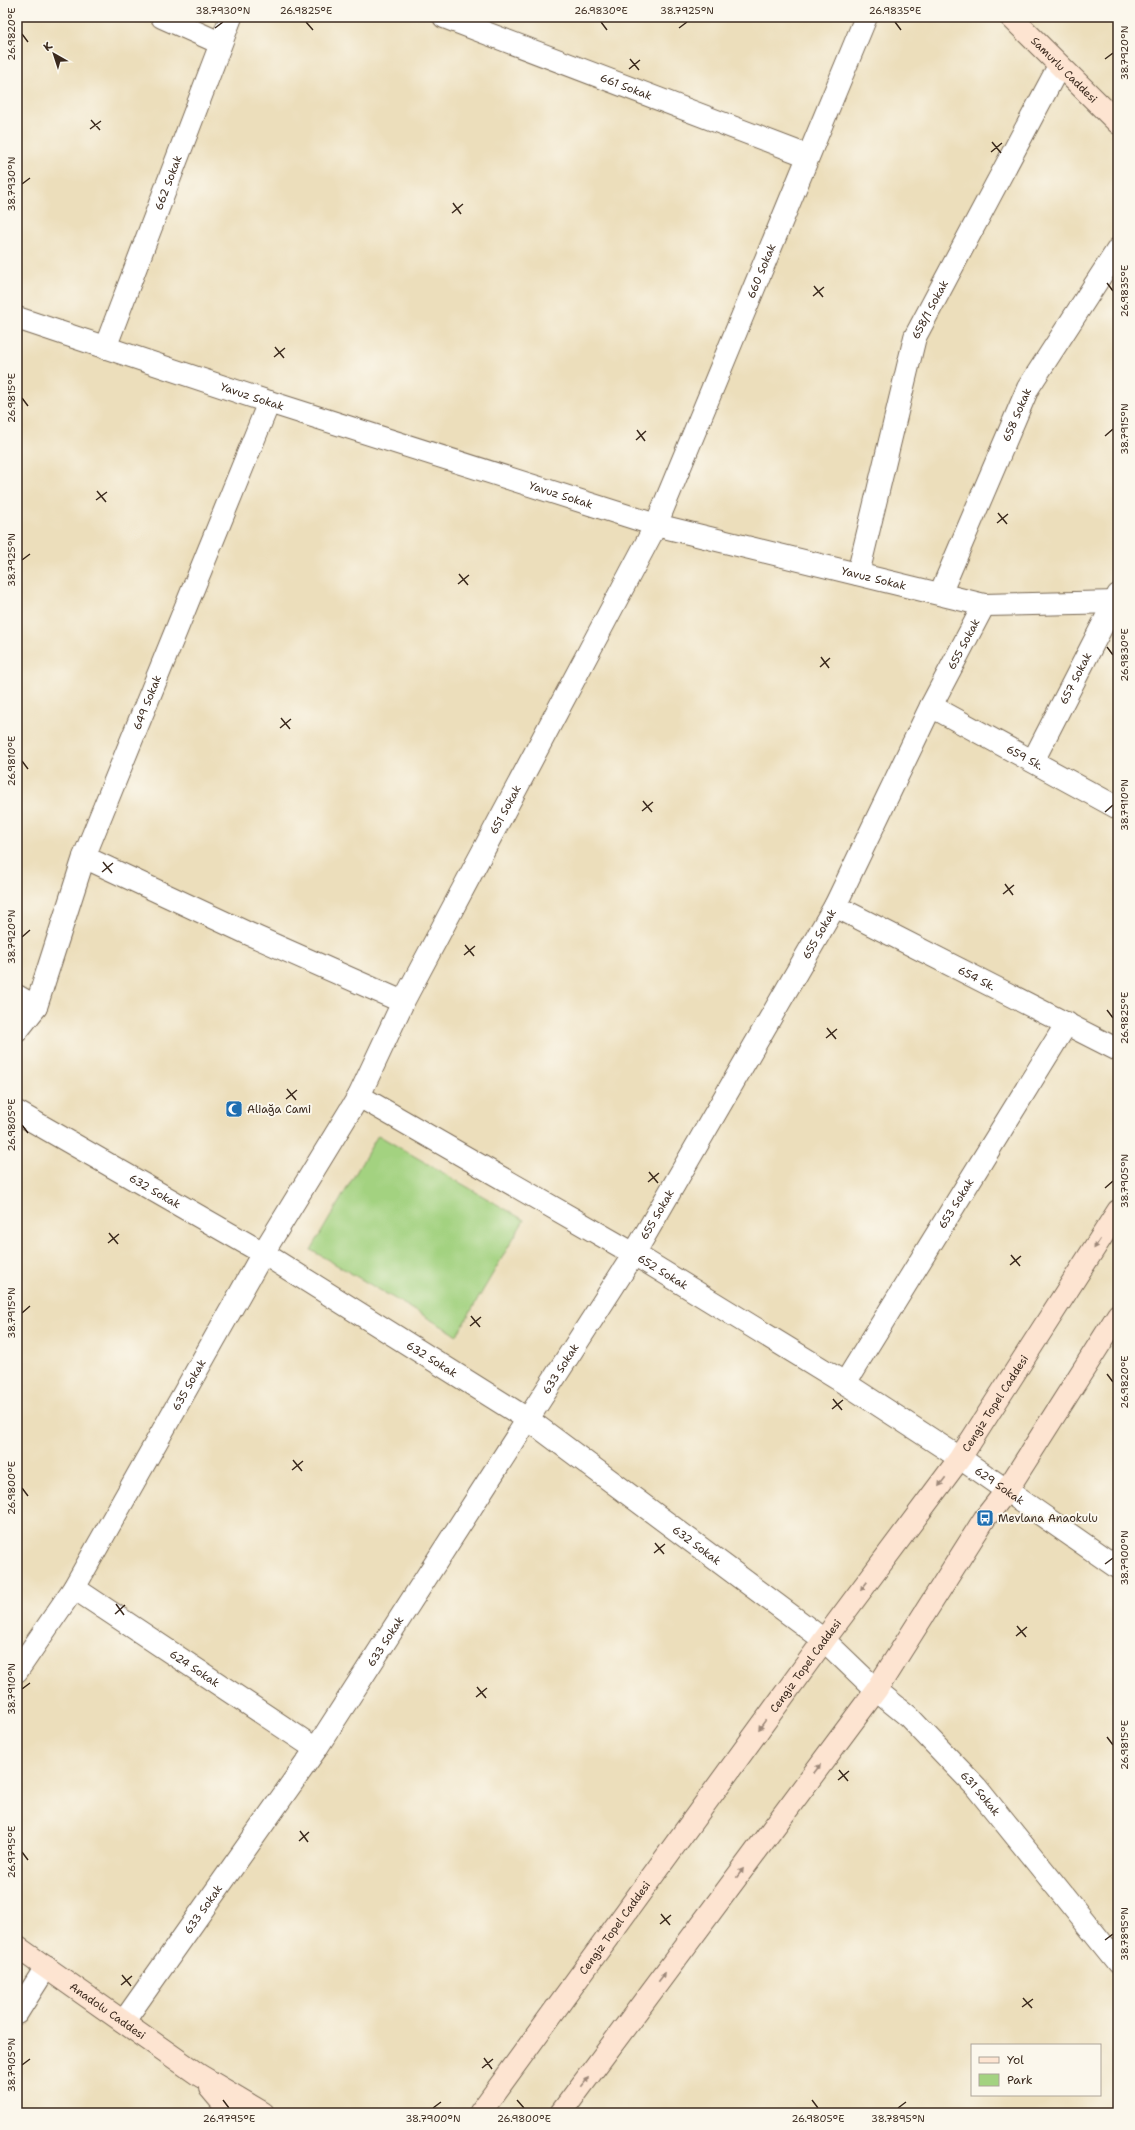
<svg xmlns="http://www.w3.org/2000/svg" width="1135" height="2130" font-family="'Shantell Sans',sans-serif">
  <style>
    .green { fill: #a3d280; stroke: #6f7e4f }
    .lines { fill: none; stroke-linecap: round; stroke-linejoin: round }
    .street-casing { stroke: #796955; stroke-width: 24 }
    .secondary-casing { stroke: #796955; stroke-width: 24 }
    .street { stroke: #fff; stroke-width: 22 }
    .secondary { stroke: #fde4d1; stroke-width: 22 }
    .oneway { fill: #9c8778 }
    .ticks { fill: none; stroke: #3b2a1e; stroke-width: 1.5 }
    .labels { text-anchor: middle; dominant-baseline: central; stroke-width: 4; stroke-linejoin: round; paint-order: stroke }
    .street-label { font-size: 11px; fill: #3b2a1e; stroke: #fbf7ec }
    .poi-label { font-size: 11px; fill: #3b2a1e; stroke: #fbf7ec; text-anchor: start }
    .neatline { fill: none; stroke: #3b2a1e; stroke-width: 1.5 }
    .ticks-label { font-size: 10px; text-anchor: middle; fill: #3b2a1e }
  </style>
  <rect width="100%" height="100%" fill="#fbf7ec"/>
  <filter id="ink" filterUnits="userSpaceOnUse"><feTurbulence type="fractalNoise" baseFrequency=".025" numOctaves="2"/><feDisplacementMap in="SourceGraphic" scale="8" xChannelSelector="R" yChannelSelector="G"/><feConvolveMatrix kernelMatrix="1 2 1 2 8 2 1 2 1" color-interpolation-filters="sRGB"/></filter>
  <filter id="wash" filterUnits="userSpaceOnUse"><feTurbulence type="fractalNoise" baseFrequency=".012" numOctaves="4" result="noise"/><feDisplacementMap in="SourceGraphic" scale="16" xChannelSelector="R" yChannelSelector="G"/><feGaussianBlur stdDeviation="0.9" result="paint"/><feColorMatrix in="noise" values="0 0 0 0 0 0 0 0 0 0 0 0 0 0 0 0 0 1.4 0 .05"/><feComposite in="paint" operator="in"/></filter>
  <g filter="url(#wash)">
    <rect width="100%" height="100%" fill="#ecdebb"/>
    <path class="green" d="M378,1135l146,85 -67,115 -146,-85z"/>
  </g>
  <g filter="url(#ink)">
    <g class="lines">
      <g class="street-casing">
        <g id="street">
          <path d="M162,17l58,26"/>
          <path id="s1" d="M444,17l364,139"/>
          <path id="s2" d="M17,318l252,84 387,123 328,80 134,-3"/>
          <path id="s3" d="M105,348l126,-331"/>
          <path id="s4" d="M858,574l57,-237 144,-271"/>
          <path id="s5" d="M940,594l88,-206 90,-139"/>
          <path id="s6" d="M931,706l187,102"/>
          <path id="s7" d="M1033,761l85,-166"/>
          <path d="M84,857l163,76 156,69"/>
          <path id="s8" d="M835,906l283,144"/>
          <path d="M17,996l19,11"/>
          <path id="s9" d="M17,1031l19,-24 48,-150 185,-455"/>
          <path id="s10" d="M359,1096l275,158 217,133 109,71 158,110"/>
          <path id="s11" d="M17,1112l246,141 266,167 295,220 52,50 32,26 68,71 142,176"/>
          <path id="s12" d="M845,1383l222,-360"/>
          <path id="s13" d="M74,1588l242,161"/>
          <path id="s14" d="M17,1671l57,-83 189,-335 96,-157 44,-94 253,-477 210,-508"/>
          <path d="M17,2013l29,-46"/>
          <path id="s15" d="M124,2021l192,-272 318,-495 201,-348 96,-200 53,-101"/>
        </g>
      </g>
      <g class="secondary-casing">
        <g id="secondary">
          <path id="s16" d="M1011,17l107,106"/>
          <path id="s17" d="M17,1947l182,128 64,38"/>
          <path d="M210,2088l21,25"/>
          <path id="s18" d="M480,2113l344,-473 136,-182 158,-247"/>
          <path d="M561,2113l315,-423 109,-172 22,-28 111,-175"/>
        </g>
      </g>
      <use href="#street" class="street"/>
      <use href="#secondary" class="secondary"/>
    </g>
    <defs><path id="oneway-solid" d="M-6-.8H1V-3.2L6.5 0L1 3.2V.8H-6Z"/></defs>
    <g class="oneway">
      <use href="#oneway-solid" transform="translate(1097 1244) rotate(123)"/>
      <use href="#oneway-solid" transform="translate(942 1482) rotate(127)"/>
      <use href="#oneway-solid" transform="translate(864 1586) rotate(127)"/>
      <use href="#oneway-solid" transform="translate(762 1725) rotate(126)"/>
      <use href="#oneway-solid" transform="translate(817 1769) rotate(-53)"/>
      <use href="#oneway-solid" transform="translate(740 1873) rotate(-53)"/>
      <use href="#oneway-solid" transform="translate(662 1977) rotate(-53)"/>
      <use href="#oneway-solid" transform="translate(585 2082) rotate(-53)"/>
    </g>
  </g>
  <path class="ticks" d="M306,22l7,8M601,22l6,8M895,22l6,8M215,28l8,-6M679,28l8,-6M22,34l6,8M630,59l9,11M1105,59l8,-6M629,69l11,-9M91,120l9,10M90,129l11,-8M992,142l9,11M991,152l11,-9M22,184l8,-6M453,203l8,11M452,213l11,-9M1107,283l6,8M814,286l9,11M813,296l11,-9M275,347l9,11M274,357l11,-9M22,398l6,8M637,430l8,11M1105,436l8,-7M636,440l10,-9M97,491l9,11M96,500l11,-8M998,513l9,11M997,523l11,-9M22,560l8,-6M459,574l9,11M458,584l11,-9M1107,647l6,8M821,657l8,11M820,667l10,-9M281,718l9,11M280,728l11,-9M22,761l6,8M643,801l9,11M642,811l11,-9M1105,812l8,-7M103,862l9,11M102,872l11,-9M1005,884l8,11M1003,894l11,-9M22,937l8,-7M465,945l9,11M464,955l11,-9M1107,1010l6,8M827,1028l9,11M826,1038l11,-9M287,1089l9,11M286,1099l11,-9M22,1125l6,8M649,1172l9,11M648,1182l11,-9M1105,1188l8,-7M109,1233l9,11M108,1243l11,-9M1011,1255l9,11M1010,1265l11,-9M22,1313l8,-7M471,1316l9,11M470,1326l11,-9M1107,1374l6,8M833,1399l9,11M832,1409l11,-9M293,1460l9,11M292,1470l11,-9M22,1488l6,8M655,1543l9,11M654,1553l11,-9M1105,1564l8,-6M116,1604l8,11M115,1614l10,-9M1017,1626l9,11M1016,1636l11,-9M477,1687l9,11M22,1689l8,-6M476,1697l11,-9M1107,1737l6,8M839,1770l9,11M838,1780l11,-9M300,1831l8,11M299,1841l10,-9M22,1852l6,8M661,1914l9,11M660,1924l11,-9M1105,1940l8,-6M122,1975l9,11M121,1985l11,-9M1023,1998l9,10M1022,2007l11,-8M484,2058l8,11M22,2065l8,-6M482,2068l11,-9M223,2100l6,8M517,2100l7,8M812,2100l6,8M433,2108l8,-6M898,2108l8,-6"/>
  <defs>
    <g id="mosque-square" transform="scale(0.9)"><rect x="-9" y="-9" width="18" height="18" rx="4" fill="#1f6fb2" stroke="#fbf7ec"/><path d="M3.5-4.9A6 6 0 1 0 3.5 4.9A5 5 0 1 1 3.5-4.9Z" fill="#fff"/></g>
    <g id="bus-square" transform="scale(0.9)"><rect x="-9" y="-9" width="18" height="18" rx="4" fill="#1f6fb2" stroke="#fbf7ec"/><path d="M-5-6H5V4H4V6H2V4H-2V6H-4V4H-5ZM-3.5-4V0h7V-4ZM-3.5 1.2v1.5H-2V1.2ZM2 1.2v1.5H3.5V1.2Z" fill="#fff"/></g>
  </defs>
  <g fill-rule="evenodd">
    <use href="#mosque-square" x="234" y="1109"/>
    <use href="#bus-square" x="985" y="1518"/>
  </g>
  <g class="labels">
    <g class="street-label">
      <text stroke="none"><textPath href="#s16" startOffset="75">Samurlu Caddesi</textPath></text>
      <text stroke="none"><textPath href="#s1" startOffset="195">661 Sokak</textPath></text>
      <text stroke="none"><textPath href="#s3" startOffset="177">662 Sokak</textPath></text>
      <text stroke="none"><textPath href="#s14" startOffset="1588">660 Sokak</textPath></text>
      <text stroke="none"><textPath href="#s4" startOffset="275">658/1 Sokak</textPath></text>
      <text stroke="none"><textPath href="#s2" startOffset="248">Yavuz Sokak</textPath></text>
      <text stroke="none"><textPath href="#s5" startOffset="195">658 Sokak</textPath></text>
      <text stroke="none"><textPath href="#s2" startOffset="572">Yavuz Sokak</textPath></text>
      <text stroke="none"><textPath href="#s2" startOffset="896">Yavuz Sokak</textPath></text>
      <text stroke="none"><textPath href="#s15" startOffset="1615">655 Sokak</textPath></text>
      <text stroke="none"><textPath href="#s7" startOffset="93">657 Sokak</textPath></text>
      <text stroke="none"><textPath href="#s9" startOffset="355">649 Sokak</textPath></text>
      <text stroke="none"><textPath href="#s6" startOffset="107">659 Sk.</textPath></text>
      <text stroke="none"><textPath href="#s14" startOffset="991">651 Sokak</textPath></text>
      <text stroke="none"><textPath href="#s15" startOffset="1291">655 Sokak</textPath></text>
      <text stroke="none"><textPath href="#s8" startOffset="159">654 Sk.</textPath></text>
      <text stroke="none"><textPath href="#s11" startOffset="159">632 Sokak</textPath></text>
      <text stroke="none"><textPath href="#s12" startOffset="211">653 Sokak</textPath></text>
      <text stroke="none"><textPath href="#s15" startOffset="967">655 Sokak</textPath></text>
      <text stroke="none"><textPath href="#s10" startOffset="351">652 Sokak</textPath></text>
      <text stroke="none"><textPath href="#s11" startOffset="483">632 Sokak</textPath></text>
      <text stroke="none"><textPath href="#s15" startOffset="785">633 Sokak</textPath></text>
      <text stroke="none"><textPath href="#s14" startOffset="334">635 Sokak</textPath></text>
      <text stroke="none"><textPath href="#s18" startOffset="877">Cengiz Topel Caddesi</textPath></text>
      <text stroke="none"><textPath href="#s10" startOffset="750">629 Sokak</textPath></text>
      <text stroke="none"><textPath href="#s11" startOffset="807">632 Sokak</textPath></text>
      <text stroke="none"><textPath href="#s15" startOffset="461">633 Sokak</textPath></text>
      <text stroke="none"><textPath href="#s18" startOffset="553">Cengiz Topel Caddesi</textPath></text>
      <text stroke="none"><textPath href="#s13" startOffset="145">624 Sokak</textPath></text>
      <text stroke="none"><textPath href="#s11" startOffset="1185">631 Sokak</textPath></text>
      <text stroke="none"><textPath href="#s15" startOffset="137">633 Sokak</textPath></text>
      <text stroke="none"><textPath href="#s18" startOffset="229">Cengiz Topel Caddesi</textPath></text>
      <text stroke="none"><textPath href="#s17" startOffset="111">Anadolu Caddesi</textPath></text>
    </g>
    <g class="poi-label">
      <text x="247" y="1109">Aliağa Cami</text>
      <text x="998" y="1518">Mevlana Anaokulu</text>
    </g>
  </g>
  <rect width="1135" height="2130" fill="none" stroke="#fbf7ec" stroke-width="44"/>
  <rect x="971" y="2044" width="130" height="52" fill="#fbf7ec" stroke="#aea59a"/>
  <rect x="979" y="2057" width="20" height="6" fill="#fde4d1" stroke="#aea59a"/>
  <text x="1007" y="2064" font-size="12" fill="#3b2a1e">Yol</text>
  <rect x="979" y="2074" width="20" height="12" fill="#a3d280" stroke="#aea59a"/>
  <text x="1007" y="2084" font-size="12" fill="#3b2a1e">Park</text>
  <g transform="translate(54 54) rotate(321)" stroke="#fbf7ec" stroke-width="3" paint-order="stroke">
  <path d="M0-3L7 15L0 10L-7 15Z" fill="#3b2a1e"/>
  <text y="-6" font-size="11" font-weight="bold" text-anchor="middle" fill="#3b2a1e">K</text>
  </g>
  <rect x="22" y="22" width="1091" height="2086" class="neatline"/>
  <g class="ticks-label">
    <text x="223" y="14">38.7930°N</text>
    <text x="306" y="14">26.9825°E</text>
    <text x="601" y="14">26.9830°E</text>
    <text x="687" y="14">38.7925°N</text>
    <text x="895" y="14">26.9835°E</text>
    <text transform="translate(11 34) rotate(-90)" y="4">26.9820°E</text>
    <text transform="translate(1124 53) rotate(-90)" y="4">38.7920°N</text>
    <text transform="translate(11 184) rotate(-90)" y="4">38.7930°N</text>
    <text transform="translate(1124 291) rotate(-90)" y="4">26.9835°E</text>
    <text transform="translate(11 398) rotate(-90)" y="4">26.9815°E</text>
    <text transform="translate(1124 429) rotate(-90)" y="4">38.7915°N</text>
    <text transform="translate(11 560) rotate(-90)" y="4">38.7925°N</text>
    <text transform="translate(1124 655) rotate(-90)" y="4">26.9830°E</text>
    <text transform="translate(11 761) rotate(-90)" y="4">26.9810°E</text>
    <text transform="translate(1124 805) rotate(-90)" y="4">38.7910°N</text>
    <text transform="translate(11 937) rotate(-90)" y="4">38.7920°N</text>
    <text transform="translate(1124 1018) rotate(-90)" y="4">26.9825°E</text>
    <text transform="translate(11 1125) rotate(-90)" y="4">26.9805°E</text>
    <text transform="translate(1124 1181) rotate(-90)" y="4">38.7905°N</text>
    <text transform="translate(11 1313) rotate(-90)" y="4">38.7915°N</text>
    <text transform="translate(1124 1382) rotate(-90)" y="4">26.9820°E</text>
    <text transform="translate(11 1488) rotate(-90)" y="4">26.9800°E</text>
    <text transform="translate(1124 1558) rotate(-90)" y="4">38.7900°N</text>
    <text transform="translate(11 1689) rotate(-90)" y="4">38.7910°N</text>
    <text transform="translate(1124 1745) rotate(-90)" y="4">26.9815°E</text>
    <text transform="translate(11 1852) rotate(-90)" y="4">26.9795°E</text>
    <text transform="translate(1124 1934) rotate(-90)" y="4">38.7895°N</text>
    <text transform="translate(11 2065) rotate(-90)" y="4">38.7905°N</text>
    <text x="229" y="2122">26.9795°E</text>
    <text x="433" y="2122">38.7900°N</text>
    <text x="524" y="2122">26.9800°E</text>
    <text x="818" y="2122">26.9805°E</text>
    <text x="898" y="2122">38.7895°N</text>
  </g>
</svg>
